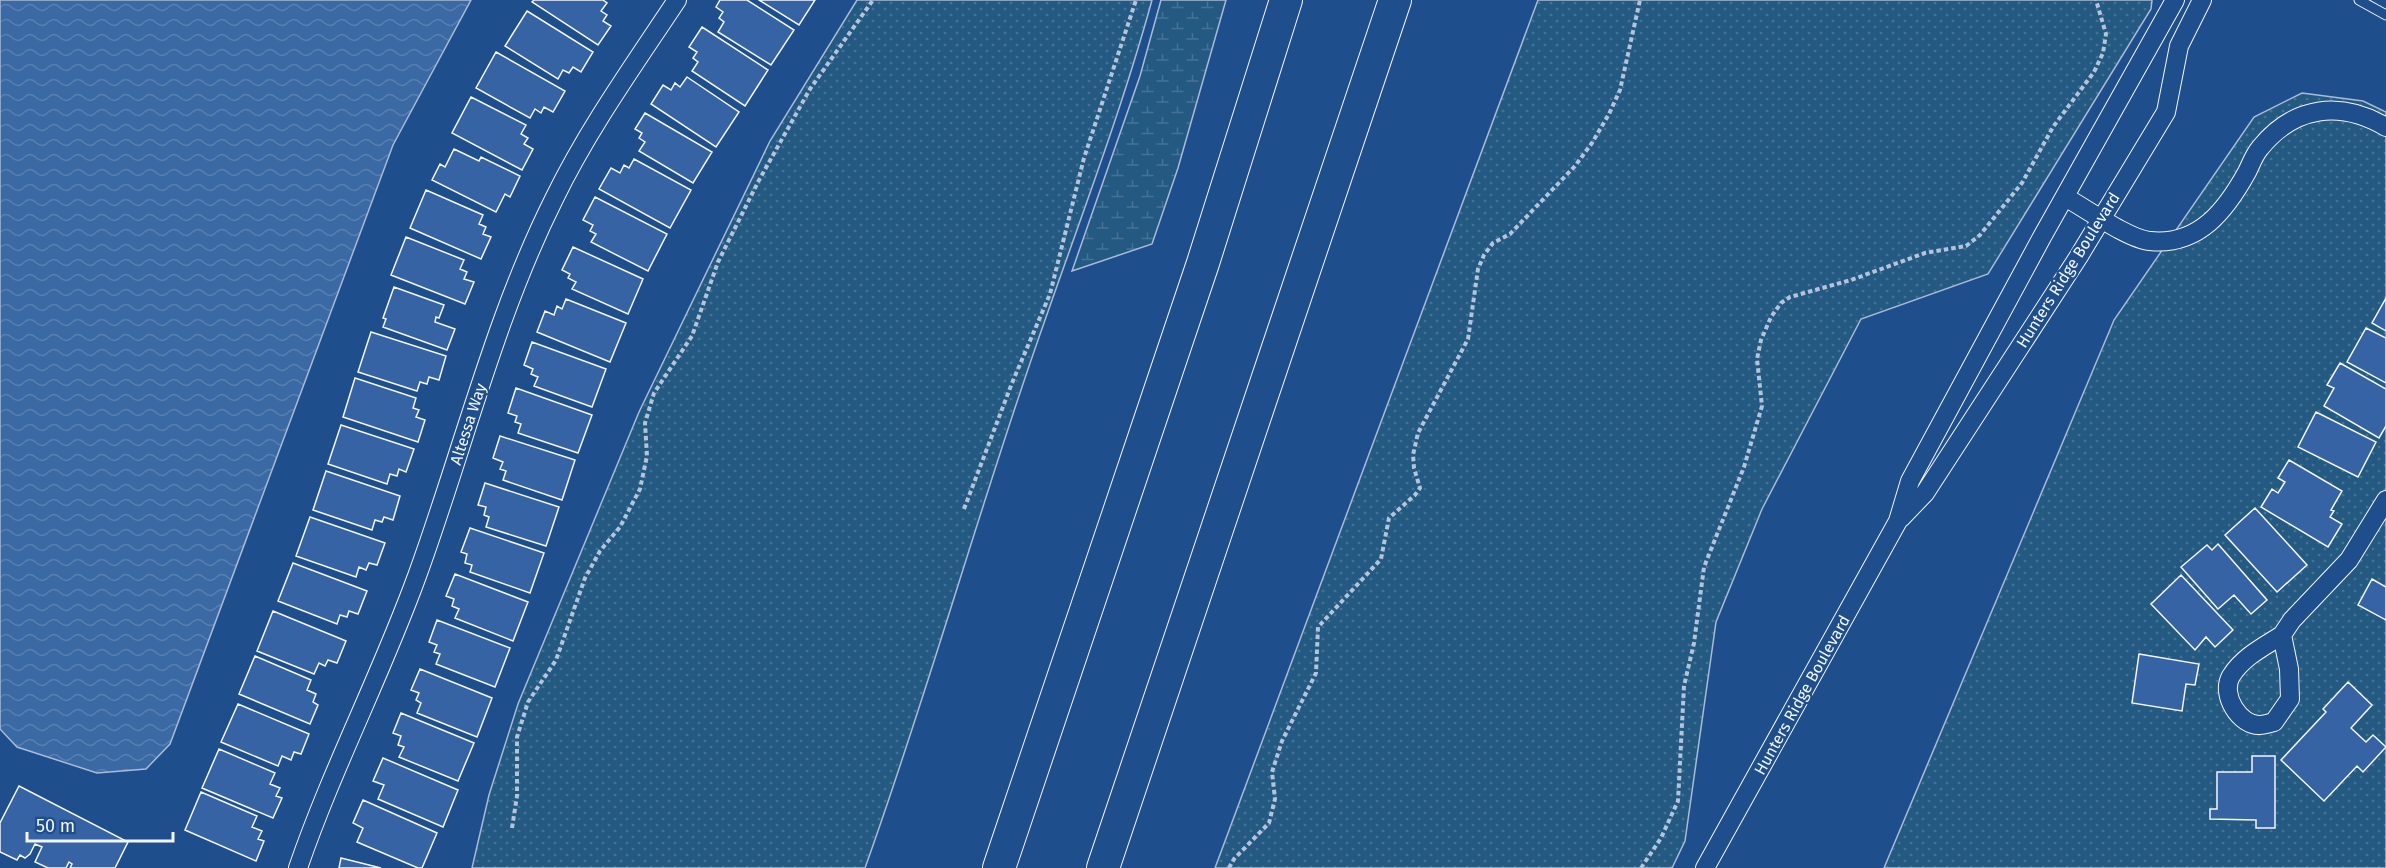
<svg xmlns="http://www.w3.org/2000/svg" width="2386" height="868" font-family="'Fira Sans',sans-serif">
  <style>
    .grass { fill: url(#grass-dots); stroke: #a8bbd7; stroke-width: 1.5 }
    .wetland { fill: url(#wetland-marsh); stroke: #a8bbd7; stroke-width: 1.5 }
    .water { fill: url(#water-waves); stroke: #a8bbd7; stroke-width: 1.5 }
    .building { fill: #3563a3; stroke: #f2f6ff; stroke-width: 1.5 }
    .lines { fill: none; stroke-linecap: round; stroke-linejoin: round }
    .service-casing { stroke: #f2f6ff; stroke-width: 11 }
    .minor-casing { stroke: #f2f6ff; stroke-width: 20 }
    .motorway-casing { stroke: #f2f6ff; stroke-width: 34 }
    .path { stroke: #b3c4dc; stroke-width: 4; stroke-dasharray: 4.5 3; stroke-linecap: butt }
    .service { stroke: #1f4e8c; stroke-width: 9 }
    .minor { stroke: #1f4e8c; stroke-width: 18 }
    .motorway { stroke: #1f4e8c; stroke-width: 32 }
    .labels { text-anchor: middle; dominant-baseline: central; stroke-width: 4.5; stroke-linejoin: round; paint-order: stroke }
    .street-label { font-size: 16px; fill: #f2f6ff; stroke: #1f4e8c }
  </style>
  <defs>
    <pattern id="grass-dots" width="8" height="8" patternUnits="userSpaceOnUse" patternTransform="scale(1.5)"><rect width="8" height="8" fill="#245a82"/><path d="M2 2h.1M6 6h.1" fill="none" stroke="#447295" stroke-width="1.8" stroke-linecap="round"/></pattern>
    <pattern id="wetland-marsh" width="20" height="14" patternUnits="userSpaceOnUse" patternTransform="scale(1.5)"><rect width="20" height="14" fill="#245a82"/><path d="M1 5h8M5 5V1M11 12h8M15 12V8" fill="none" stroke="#447295"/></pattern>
    <pattern id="water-waves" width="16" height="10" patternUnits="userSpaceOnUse" patternTransform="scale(1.5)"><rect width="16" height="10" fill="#3b69a3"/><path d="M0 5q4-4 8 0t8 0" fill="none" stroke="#587fb1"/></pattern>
  </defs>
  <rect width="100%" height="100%" fill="#1f4e8c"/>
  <path class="grass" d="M857,0h295c-36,131 -87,258 -130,387 -54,160 -100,322 -157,481h-393l17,-73 29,-91 121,-292 131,-271z
    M1538,0h614l-1,9 -163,265 -127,45 -99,190 -46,113 -31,219 -13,27h-457z
    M2302,93l61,8 23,11v756h-502l230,-548 140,-203z"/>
  <path class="wetland" d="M1161,0h65l-48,168 -26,76 -80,27 68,-195z"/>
  <path class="water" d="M0,0h471l-78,145 -223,599 -24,25 -49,4 -80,-26 -17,-18z"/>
  <path class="building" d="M534,0h69l4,3 -6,8 6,4 -4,6 8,5 -13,19 -66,-43z
    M720,0h27l47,30 -23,35 -53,-33 6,-10 -5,-4 4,-6 -7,-5z
    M759,0h56l-16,25z
    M527,11l66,41 -12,20 -8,-5 -4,6 -6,-3 -5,9 -53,-33z
    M702,27l66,43 -23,36 -53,-35 6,-9 -5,-4 4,-6 -8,-5z
    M496,52l69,39 -12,21 -9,-5 -3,6 -6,-4 -5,9 -54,-30z
    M687,77l52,35 -23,35 -65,-43 12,-19 8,5 4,-7 5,4z
    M471,97l55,28 -5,9 7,4 -4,6 9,5 -11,21 -70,-37z
    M645,113l67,39 -19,31 -54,-32 6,-9 -6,-4 3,-5 -7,-4z
    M454,149l25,12 2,-4 39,19 -10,21 -5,-3 -9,18 -64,-32 8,-16 5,3z
    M634,159l57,31 -21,38 -71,-39 12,-21 9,5 4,-8 5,3z
    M426,190l57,25 -4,9 7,3 -3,7 8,3 -10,22 -71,-31z
    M595,197l72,37 -19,37 -57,-29 5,-8 -6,-3 3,-6 -10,-5z
    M406,237l58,23 -4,9 7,3 -3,7 10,3 -9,22 -74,-29z
    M573,247l70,32 -15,35 -56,-25 4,-7 -8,-4 2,-4 -8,-4z
    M394,287l50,18 -5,13 -3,-1 -1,5 20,7 -8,21 -64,-23 3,-8 -3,-1z
    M2386,298v33l-14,-8z
    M566,299l60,24 -16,39 -73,-30 8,-21 9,4 3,-9 5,3z
    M2366,328l20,10v45l-39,-21z
    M371,332l75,24 -7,24 -10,-3 -2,7 -7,-2 -3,9 -59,-19z
    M532,342l74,27 -14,38 -58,-21 4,-9 -7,-3 2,-5 -9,-4z
    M2340,363l46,26v37l-7,12 -55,-32 10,-18 -7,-3z
    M355,378l61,20 -3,10 6,2 -3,7 9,3 -7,22 -75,-25z
    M516,388l76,27 -14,38 -60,-20 3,-9 -6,-2 2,-6 -9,-3z
    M2316,412l60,30 -18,35 -60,-30z
    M341,425l73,24 -8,23 -7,-3 -2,7 -7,-2 -3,10 -59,-20z
    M500,436l75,24 -13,40 -59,-20 3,-9 -6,-2 3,-7 -10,-4z
    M2289,460l53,31 -11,19 3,1 -4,6 12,7 -14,23 -67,-40 11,-18 6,4 7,-11 -7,-4z
    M326,471l74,25 -7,24 -9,-3 -2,5 -7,-2 -3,10 -59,-20z
    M485,483l74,24 -13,39 -60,-19 3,-10 -5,-2 2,-8 -8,-2z
    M2255,508l52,57 -30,27 -52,-57z
    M310,517l75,26 -8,22 -8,-2 -3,7 -7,-3 -3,10 -60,-21z
    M470,528l74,25 -14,40 -60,-21 2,-7 -7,-2 2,-9 -6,-2z
    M2218,544l49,56 -16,14 -17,-19 -16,14 -37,-42 26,-22 5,5z
    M293,563l74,28 -9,23 -9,-3 -2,6 -7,-2 -3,9 -59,-23z
    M455,574l73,28 -15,39 -58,-23 4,-9 -7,-3 2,-7 -8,-3z
    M2181,575l52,55 -18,17 -9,-10 -11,13 -44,-46z
    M2372,579l14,8v33l-28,-15z
    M273,611l73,30 -9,22 -9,-3 -3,6 -6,-3 -5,11 -57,-23z
    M437,620l73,28 -15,39 -59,-23 4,-10 -6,-2 3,-7 -8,-3z
    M2139,654l60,10 -4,21 -9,-1 -4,27 -50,-8z
    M255,656l56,24 -4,10 9,4 -3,8 5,3 -8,19 -71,-30z
    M420,669l72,29 -15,39 -60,-24 4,-10 -5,-3 3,-7 -8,-3z
    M2348,682l24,23 -21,23 15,14 7,-7 13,12 -23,25 -6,-6 -33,35 -43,-41 45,-48 -3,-3z
    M238,704l71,30 -8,20 -7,-2 -3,8 -9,-4 -4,10 -57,-24z
    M401,713l73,30 -16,38 -59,-24 5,-10 -6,-2 3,-9 -8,-3z
    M219,749l56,24 -5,11 10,4 -4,8 6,2 -9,20 -71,-30z
    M2252,756h23v72h-19v-8l-46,-1v-10h7v-37h35z
    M383,758l75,32 -15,37 -65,-28 6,-14 -11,-4z
    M19,786l109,56 -13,26h-45l2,-4 -3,-2 -3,6h-18l-13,-6 7,-15 -7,-3 -5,10 -5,4 -5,-3 -3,5 -17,-8v-29z
    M201,792l56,24 -5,11 10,4 -4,8 6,2 -8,20 -71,-31z
    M363,800l74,33 -15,35h-4l-61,-26 6,-14 -10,-5z
    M341,858l40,10h-42z"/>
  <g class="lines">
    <g class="service-casing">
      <path id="service" d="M2359,0l27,15"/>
    </g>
    <g class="minor-casing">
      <path id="minor" d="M2065,197c20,11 65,43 85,44 49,5 76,-31 97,-69 4,-8 7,-17 13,-24 34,-42 80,-48 126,-21
        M1901,518l24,-25 154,-237 87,-144 13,-66 23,-46
        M2282,635l7,34 1,30 -16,23c-4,1 -9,3 -14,3 -20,1 -40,-30 -29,-49 12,-19 32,-29 51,-41z
        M2282,635l10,-15 57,-60 37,-60
        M298,868c34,-99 83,-193 119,-292 46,-126 77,-257 137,-377 34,-70 80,-134 123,-199
        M1705,868l193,-347 12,-40 132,-244 133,-237"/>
    </g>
    <g class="motorway-casing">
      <path id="motorway" d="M999,868l204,-605 83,-263
        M1103,868l292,-868"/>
    </g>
    <path class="path" d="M964,509l48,-126 38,-89 34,-136 52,-158
      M512,828l5,-32v-59l11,-35 28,-42 29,-82 15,-27 20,-24 20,-38 7,-33 -2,-33 9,-30 38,-57 26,-74 40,-80 52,-93 63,-89
      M1229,868l5,-9 35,-36 6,-24 -3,-27 10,-31 34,-68 2,-46 63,-68 8,-41 26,-23 5,-7 -6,-20 -1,-13 5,-22 50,-94 10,-70 6,-14 9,-12 17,-9 65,-68 17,-23 17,-29 11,-24 20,-90
      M1641,868l20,-30 17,-37 6,-115 10,-43 10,-76 40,-100 18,-61 -5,-47 4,-19 10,-23 10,-14 9,-6 61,-17 74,-27 41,-7 14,-11 42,-52 31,-56 41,-55 9,-19 3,-19 -10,-34"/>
    <use href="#service" class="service"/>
    <use href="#minor" class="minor"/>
    <use href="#motorway" class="motorway"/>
  </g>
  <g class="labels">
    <g class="street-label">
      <text transform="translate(2068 270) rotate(-58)">Hunters Ridge Boulevard</text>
      <text transform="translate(468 424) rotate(-72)">Altessa Way</text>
      <text transform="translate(1802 695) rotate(-61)">Hunters Ridge Boulevard</text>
    </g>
  </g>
  <path d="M27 832v9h146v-9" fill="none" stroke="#f2f6ff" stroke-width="3"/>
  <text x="36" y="832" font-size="18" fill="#f2f6ff" stroke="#1f4e8c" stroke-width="4.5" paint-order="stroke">50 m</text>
</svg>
